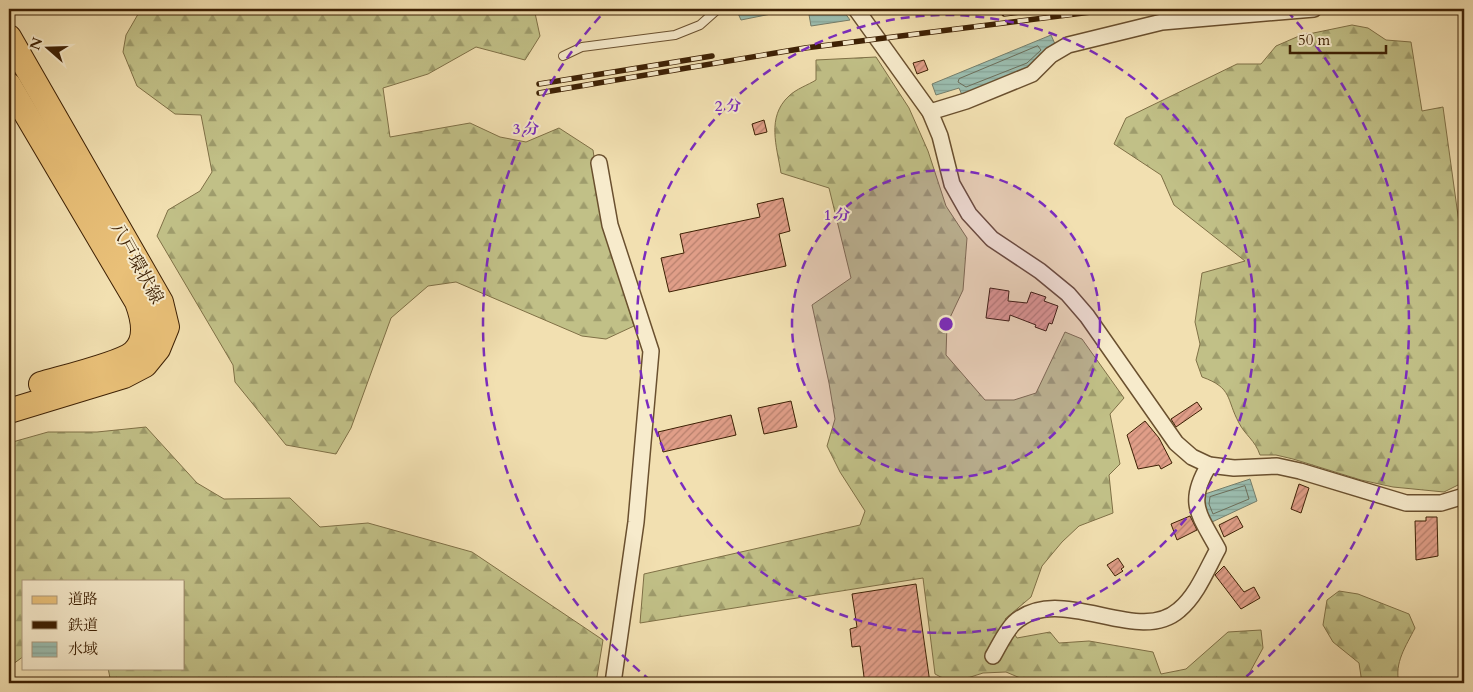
<svg xmlns="http://www.w3.org/2000/svg" width="1473" height="692" font-family="Cardo,'Noto Serif JP',serif">
  <style>
    .forest { fill: url(#forest-firs); stroke: #7f7046 }
    .water { fill: url(#water-rules); stroke: #757e6b }
    .lines { fill: none; stroke-linecap: round; stroke-linejoin: round }
    .shore { stroke: #6c6e5a; stroke-width: 1 }
    .building { fill: url(#building-hatch); stroke: #3d2004 }
    .service-casing { stroke: #6a502f; stroke-width: 10 }
    .minor-casing { stroke: #6a502f; stroke-width: 18 }
    .primary-casing { stroke: #3d2004; stroke-width: 26 }
    .service { stroke: #f7ebcc; stroke-width: 8 }
    .minor { stroke: #f7ebcc; stroke-width: 15 }
    .primary { stroke: #e9c078; stroke-width: 24 }
    .rail-casing { stroke: #3d2004; stroke-width: 5.5 }
    .rail { stroke: #f7ebcc; stroke-width: 4; stroke-dasharray: 11; stroke-linecap: butt }
    .ring { fill: none; stroke: #7b2cbf; stroke-width: 2.5; stroke-dasharray: 9 6 }
    .labels { text-anchor: middle; stroke-width: 4; stroke-linejoin: round; paint-order: stroke }
    .street-label { font-size: 18px; fill: #3d2004; stroke: #f7ebcc }
    .centre { fill: #7b2cbf; stroke: #f7ebcc; stroke-width: 2.5 }
    .ring-label { font-size: 15px; text-anchor: middle; font-weight: bold; fill: #7b2cbf; stroke: #f7ebcc; stroke-width: 4; stroke-linejoin: round; paint-order: stroke }
  </style>
  <defs>
    <pattern id="forest-firs" width="22" height="20" patternUnits="userSpaceOnUse" patternTransform="scale(1.25)"><rect width="22" height="20" fill="#c1c087"/><path d="M5 1l3.5 6h-7zM16 11l3.5 6h-7z" fill="#9e9c6c"/></pattern>
    <pattern id="water-rules" width="6" height="5" patternUnits="userSpaceOnUse" patternTransform="scale(1.25)"><rect width="6" height="5" fill="#9bbdaf"/><path d="M0 2.5h6" fill="none" stroke="#86a295"/></pattern>
    <pattern id="building-hatch" width="6" height="6" patternUnits="userSpaceOnUse" patternTransform="scale(1.25)"><rect width="6" height="6" fill="#e09e88"/><path d="M-1 1l2-2M0 6l6-6M5 7l2-2" fill="none" stroke="#b7806d"/></pattern>
  </defs>
  <rect width="100%" height="100%" fill="#f2e0b1"/>
  <filter id="stains"><feTurbulence type="fractalNoise" baseFrequency=".004" numOctaves="4"/><feColorMatrix values="0 0 0 0 .2 0 0 0 0 .09 0 0 0 0 .02 0 0 0 .5 -.17"/></filter>
  <radialGradient id="worn" r=".72"><stop offset=".6" stop-color="#630" stop-opacity="0"/><stop offset="1" stop-color="#630" stop-opacity=".3"/></radialGradient>
  <g class="forest">
    <path d="M141 9H531L535 13 540 36 525 60 476 47 428 74 383 88 390 137 470 123 500 137 526 142 559 128 593 150 605 231 634 326 606 339 582 336 456 282 428 286 391 318 351 428 336 454 286 445 235 382 233 365 157 236 168 210 200 191 212 172 201 115 175 114 137 86 123 52 126 35Z"/>
    <path d="M1352 25 1368 28 1386 40 1411 42 1422 111 1443 107 1464 259V482L1444 492 1393 487 1361 480 1293 459 1276 455H1260C1255 440 1245 435 1239 423 1226 399 1233 388 1202 377L1196 360 1200 344 1195 322 1202 273 1245 261 1174 205 1161 175 1114 144 1126 118 1237 64H1261L1276 46 1299 36Z"/>
    <path d="M876 57 909 108 928 151 946 206 967 238 963 290 947 324 946 355 985 400H1014L1036 393 1065 332 1082 339 1124 398 1110 414 1120 464 1109 475 1113 513 1079 526 1062 542 1042 566 1031 597 1005 619 1017 638 1050 632 1059 643 1089 641 1153 652 1161 674 1186 669 1228 632 1261 630 1263 648 1244 683H1032L1006 672 983 673 952 683 935 674 923 578 640 623 644 574 860 525 865 511 840 472 827 446 835 419 829 383 812 305 851 278 829 188 781 173C777 147 766 117 789 96 796 89 808 85 816 80V60Z"/>
    <path d="M146 427 197 483 224 499 290 498 320 527 368 523 472 552 603 640 596 683H111L108 668H184V581H24V656L9 667V443L48 432H97Z"/>
    <path d="M1339 591 1358 594 1409 614 1415 628C1406 646 1394 663 1399 683H1362L1359 663 1333 642 1323 625 1327 600Z"/>
  </g>
  <g class="water">
    <path d="M736 9H796L741 20Z"/>
    <path d="M808 9H842L850 20 811 26Z"/>
    <path d="M1051 35 1055 44 1030 67 962 95 959 88 936 95 932 84Z"/>
    <path d="M1250 479 1257 501 1212 522 1205 511V494Z"/>
  </g>
  <g class="lines">
    <g class="shore">
      <path d="M1038 46 1041 50 1027 63 966 87 958 82 959 79Z"/>
      <path d="M1245 486 1249 499 1213 514 1209 504 1210 497Z"/>
    </g>
  </g>
  <g class="building">
    <path d="M924 60 928 70 917 74 913 63Z"/>
    <path d="M764 120 767 132 755 135 752 124Z"/>
    <path d="M783 198 790 231 779 234 786 266 669 292 661 258 684 253 680 234 760 217 757 204Z"/>
    <path d="M990 288 1009 291 1008 301 1027 303 1031 292 1046 297 1044 301 1058 306 1052 324 1049 323 1046 331 1035 327 1036 325 1010 315 1009 321 986 318Z"/>
    <path d="M791 401 797 427 764 434 758 408Z"/>
    <path d="M1197 402 1202 409 1176 427 1171 419Z"/>
    <path d="M731 415 736 435 663 452 658 432Z"/>
    <path d="M1145 421 1159 438 1172 463 1161 469 1159 465 1138 469 1127 435Z"/>
    <path d="M1299 484 1309 488 1301 513 1291 509Z"/>
    <path d="M1190 516 1197 530 1177 540 1171 524Z"/>
    <path d="M1237 516 1243 527 1224 537 1219 525Z"/>
    <path d="M1426 517H1437L1438 556 1416 560 1415 521H1426Z"/>
    <path d="M1118 558 1124 567 1121 569 1123 571 1115 576 1107 565Z"/>
    <path d="M1224 566 1244 592 1254 587 1260 598 1241 609 1215 575Z"/>
    <path d="M916 584 930 683H860L864 677 860 646 852 647 850 629 857 627 852 594Z"/>
  </g>
  <g class="lines">
    <g class="service-casing">
      <path id="service" d="M563 56 582 47 675 35 700 25 718 9"/>
    </g>
    <g class="minor-casing">
      <g id="minor">
        <path d="M856 9 930 112 940 136 952 184 969 214 992 239 1040 271 1068 294 1087 316 1176 443 1192 457 1209 465 1234 468 1277 466 1300 471 1406 503H1441L1464 496"/>
        <path d="M930 112 966 101 1032 74 1051 55 1068 45 1162 22 1314 9"/>
        <path d="M599 163 610 225 651 351 636 522 613 683"/>
        <path d="M993 656C999 646 1005 632 1014 623 1060 581 1137 647 1179 610 1197 595 1207 569 1218 549 1199 514 1186 503 1209 465"/>
      </g>
    </g>
    <g class="primary-casing">
      <g id="primary">
        <path d="M9 37 161 302 167 327 158 349 145 365 124 376 9 411"/>
        <path d="M9 85 137 302C143 318 149 340 133 353 120 364 61 378 41 384"/>
      </g>
    </g>
    <use href="#service" class="service"/>
    <use href="#minor" class="minor"/>
    <use href="#primary" class="primary"/>
    <g class="rail-casing">
      <g id="rail">
        <path d="M1004 14 1043 9"/>
        <path d="M539 84 712 56"/>
        <path d="M539 93 805 48 1115 9"/>
      </g>
    </g>
    <use href="#rail" class="rail"/>
  </g>
  <circle cx="946" cy="324" r="154" fill="#7b2cbf" fill-opacity=".12"/>
  <g class="ring">
    <circle cx="946" cy="324" r="154"/>
    <circle cx="946" cy="324" r="309"/>
    <path d="M651 681A463 463 0 0 1 605 11M1287 11A463 463 0 0 1 1241 681"/>
  </g>
  <g class="labels">
    <g class="street-label">
      <text transform="translate(137 263) rotate(61)" y="6">八戸環状線</text>
    </g>
  </g>
  <circle cx="946" cy="324" r="8" class="centre"/>
  <g class="ring-label">
    <text x="728" y="111">2 分</text>
    <text x="526" y="134">3 分</text>
    <text x="837" y="220">1 分</text>
  </g>
  <rect width="1473" height="692" fill="none" stroke="#f2e0b1" stroke-width="30"/>
  <rect x="10" y="10" width="1453" height="672" fill="none" stroke="#3d2004" stroke-width="2.5"/>
  <rect x="15" y="15" width="1443" height="662" fill="none" stroke="#3d2004"/>
  <rect x="22" y="580" width="162" height="90" fill="#f7ebcc" stroke="#ad9a7c"/>
  <rect x="32" y="596" width="25" height="8" fill="#e9c078" stroke="#ad9a7c"/>
  <text x="68" y="604" font-size="15" fill="#3d2004">道路</text>
  <rect x="32" y="621" width="25" height="8" fill="#3d2004" stroke="#ad9a7c"/>
  <text x="68" y="630" font-size="15" fill="#3d2004">鉄道</text>
  <rect x="32" y="642" width="25" height="15" fill="url(#water-rules)" stroke="#ad9a7c"/>
  <text x="68" y="654" font-size="15" fill="#3d2004">水域</text>
  <g transform="translate(48 48) rotate(290)" stroke="#f7ebcc" stroke-width="4" paint-order="stroke">
  <path d="M0-4L9 19L0 12L-9 19Z" fill="#3d2004"/>
  <text y="-8" font-size="14" font-weight="bold" text-anchor="middle" fill="#3d2004">N</text>
  </g>
  <path d="M1290 45v8h96v-8" fill="none" stroke="#3d2004" stroke-width="2.5"/>
  <text x="1298" y="45" font-size="15" fill="#3d2004" stroke="#f7ebcc" stroke-width="4" paint-order="stroke">50 m</text>
  <rect width="100%" height="100%" filter="url(#stains)"/>
  <rect width="100%" height="100%" fill="url(#worn)"/>
</svg>
